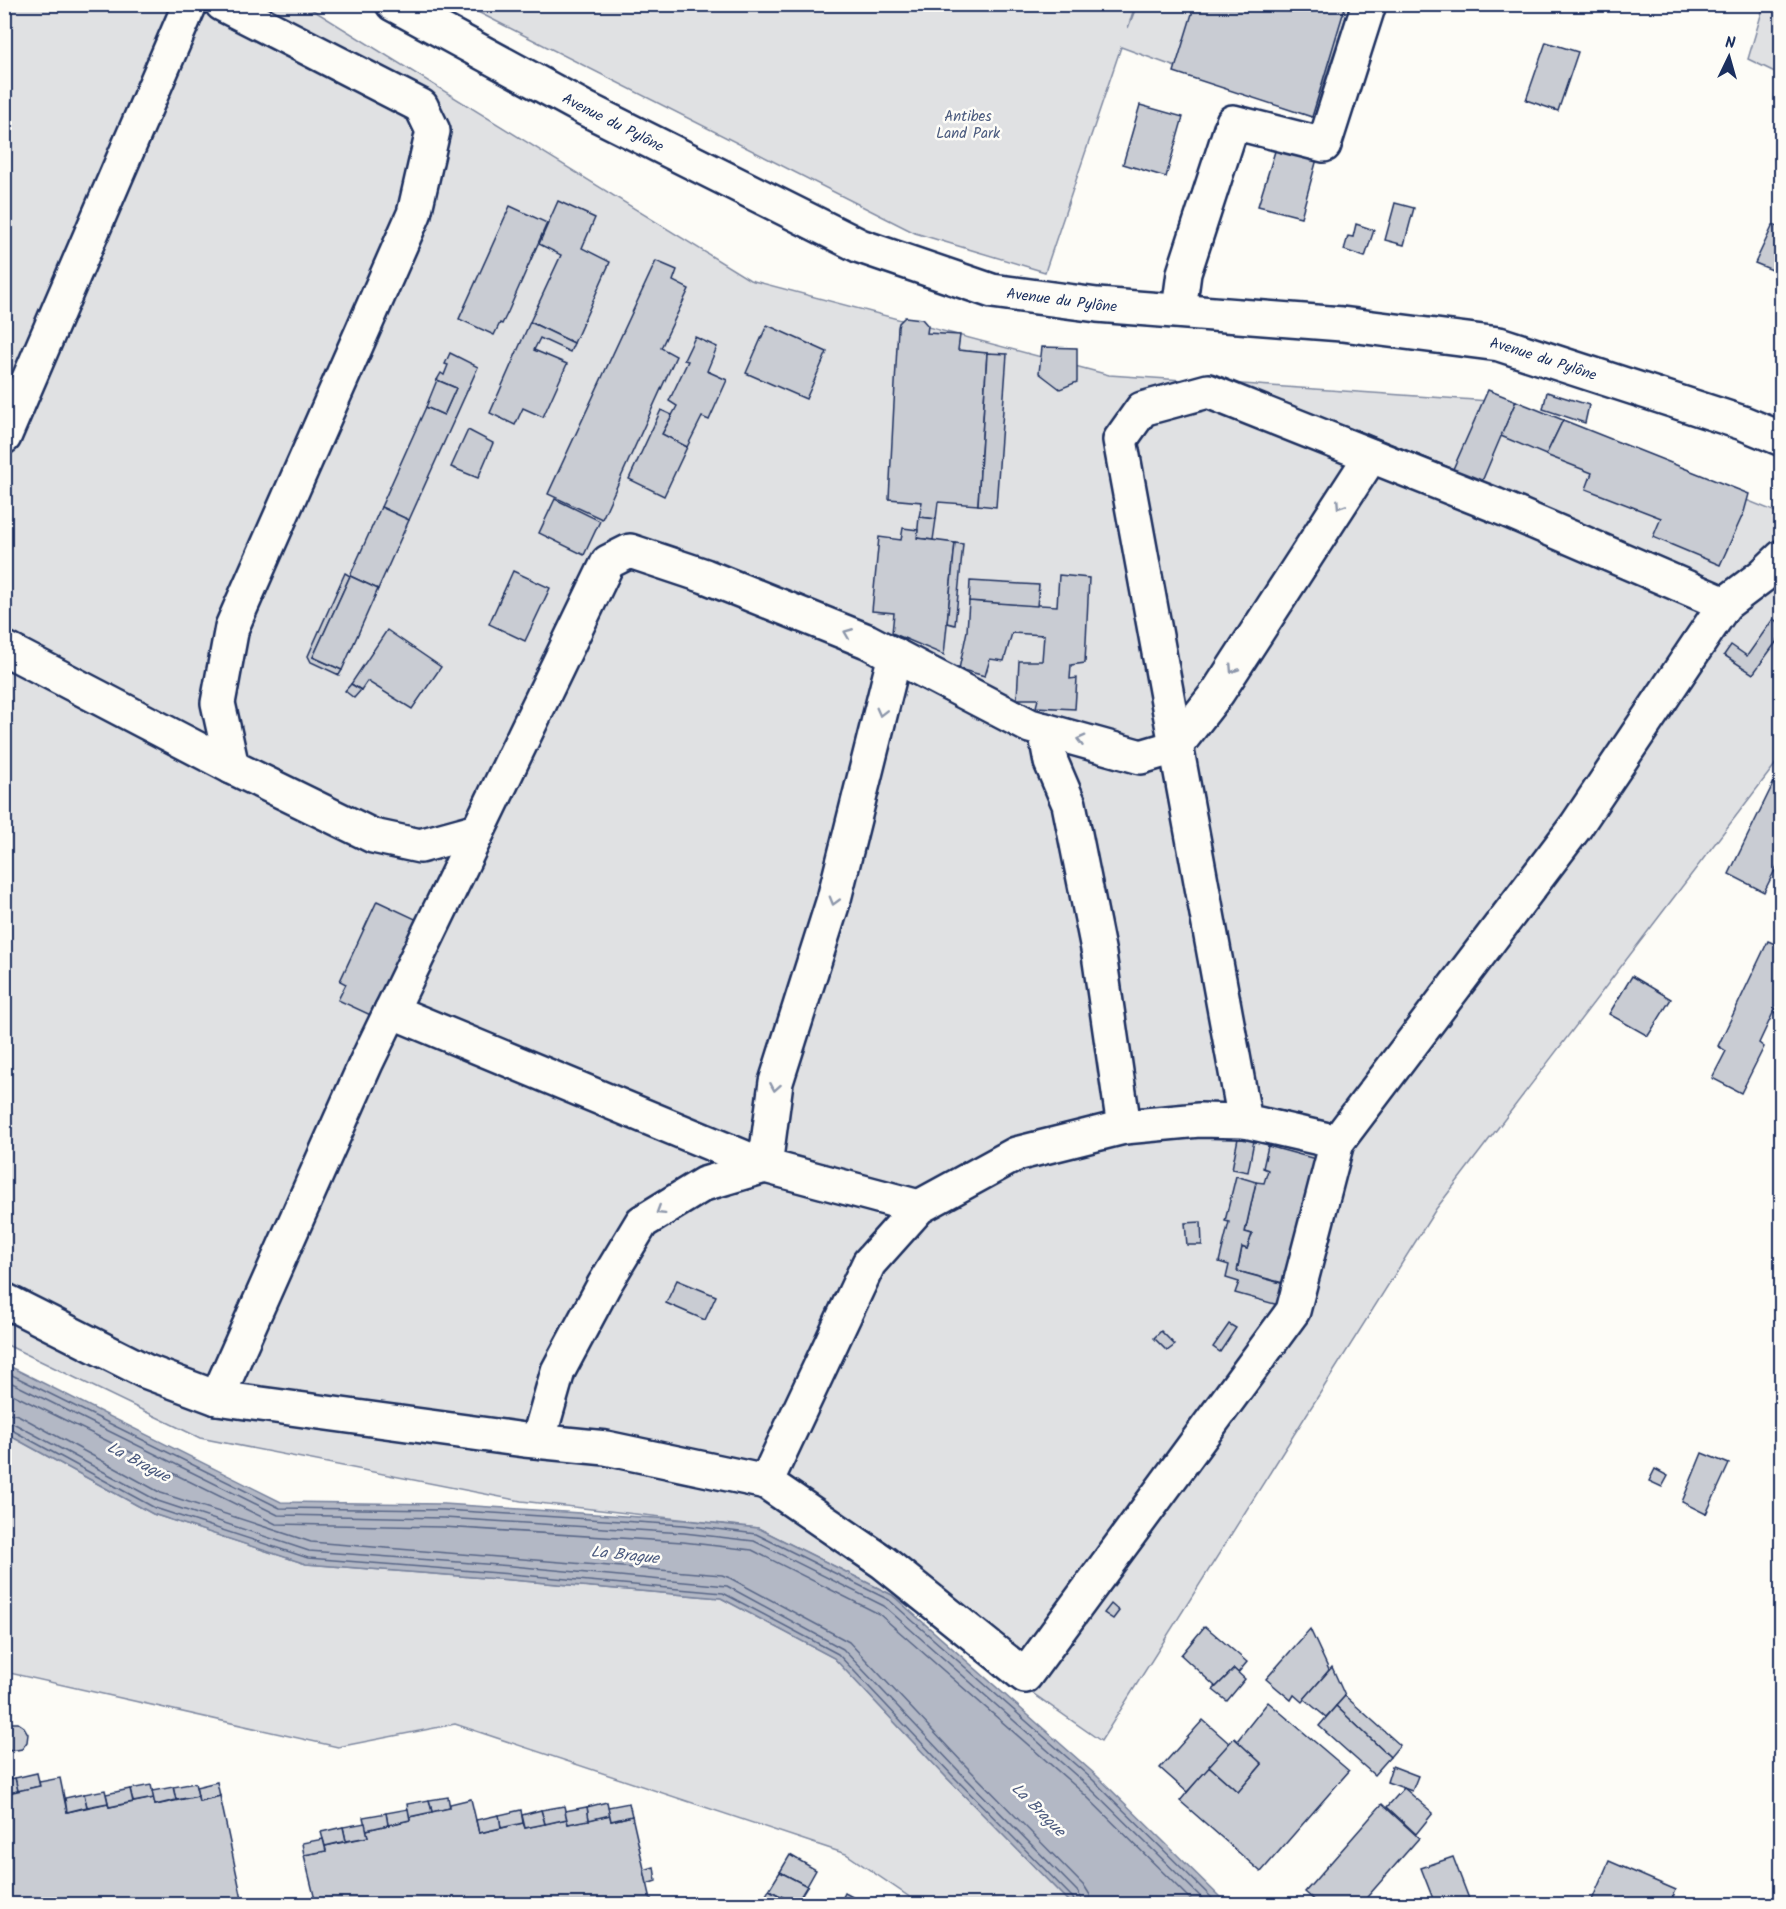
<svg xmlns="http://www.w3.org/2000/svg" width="1786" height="1909" font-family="Kalam,sans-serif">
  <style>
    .green { fill: #e0e1e3; stroke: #7e88a0; stroke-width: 1.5 }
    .water { fill: #b3b8c5; stroke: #76819c; stroke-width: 1.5 }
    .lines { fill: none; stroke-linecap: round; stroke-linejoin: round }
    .shore { stroke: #586687; stroke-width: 1.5 }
    .building { fill: #c9ccd3; stroke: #1b2f5e; stroke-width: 1.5 }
    .minor-casing { stroke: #1b2f5e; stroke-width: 38 }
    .minor { stroke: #fdfcf7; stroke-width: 33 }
    .oneway { stroke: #8c96aa }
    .labels { text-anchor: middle; stroke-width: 5; stroke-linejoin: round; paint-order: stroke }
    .park-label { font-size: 15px; fill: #4c5c7f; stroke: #fdfcf7 }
    .street-label { font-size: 15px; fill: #1b2f5e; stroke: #fdfcf7 }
    .water-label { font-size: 16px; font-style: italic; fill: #49587d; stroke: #fdfcf7 }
  </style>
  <rect width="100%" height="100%" fill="#fdfcf7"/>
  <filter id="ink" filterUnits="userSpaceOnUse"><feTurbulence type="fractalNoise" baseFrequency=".0167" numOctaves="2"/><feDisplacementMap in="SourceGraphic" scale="12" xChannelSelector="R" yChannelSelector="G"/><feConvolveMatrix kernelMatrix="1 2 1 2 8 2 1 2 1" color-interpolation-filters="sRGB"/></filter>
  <g filter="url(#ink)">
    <g class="green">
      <path d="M4 5H305L750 280 1109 375 1504 402 1781 514V757L1436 1209 1101 1741 892 1595 758 1528 521 1501 200 1438 5 1344Z"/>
      <path d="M464 5H1135L1128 28 1137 5H1350L1312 117 1121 47 1045 272 915 233Z"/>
      <path d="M1764 5H1781V75L1748 59Z"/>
      <path d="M5 1433 153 1514 306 1564 511 1580 721 1598 834 1658 947 1778 1071 1904H920L846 1854 455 1724 338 1747 5 1672Z"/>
    </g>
    <path class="water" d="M5 1364 281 1502 444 1504 685 1520 758 1528 892 1595 1097 1776 1227 1904H1071L947 1778 834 1658 721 1598 511 1580 306 1564 153 1514 5 1433Z"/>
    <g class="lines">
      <g class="shore">
        <path d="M4 1371 280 1508 444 1510 684 1525 756 1534 889 1600 1093 1780 1218 1904"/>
        <path d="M4 1379 278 1515 444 1518 684 1533 754 1541 884 1606 1088 1786 1208 1904"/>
        <path d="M4 1390 276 1524 443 1527 683 1542 752 1550 879 1614 1082 1792 1195 1904"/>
        <path d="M4 1412 18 1415 161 1493 311 1542 722 1575 730 1578 849 1642 963 1763 1085 1887 1090 1895 1091 1904"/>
        <path d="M4 1421 13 1423 158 1501 309 1551 512 1566 727 1586 843 1649 957 1769 1078 1892 1081 1898 1082 1904"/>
        <path d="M4 1428 10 1429 155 1508 308 1558 511 1574 723 1593 838 1654 951 1774 1073 1898 1075 1904"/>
      </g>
    </g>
    <g class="building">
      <path d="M1195 4H1346L1312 117 1174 72Z"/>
      <path d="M1546 42 1578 52 1558 111 1526 100Z"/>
      <path d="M1140 105 1183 117 1166 177 1123 164Z"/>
      <path d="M1276 148 1317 159 1301 217 1258 206Z"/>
      <path d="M558 201 595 218 582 248 610 262 574 343 530 322 561 255 539 244Z"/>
      <path d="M1395 203 1414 208 1404 245 1385 240Z"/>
      <path d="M510 206 547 223 508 312 502 324 500 323 494 335 459 319Z"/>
      <path d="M1356 224 1374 230 1365 257 1344 250 1348 236 1353 237Z"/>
      <path d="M1773 225 1782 229V274L1755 263Z"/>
      <path d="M656 261 677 270 673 281 689 289 661 348 676 356 602 519 548 494Z"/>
      <path d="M905 317 922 319 928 326 927 333 960 335 958 350 987 353 978 505 938 502 936 519 919 517 922 502 889 499 898 327 899 323Z"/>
      <path d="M530 322 574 343 570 352 540 338 534 350 567 364 543 417 523 408 515 425 490 413Z"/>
      <path d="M767 325 827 352 806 399 746 373Z"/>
      <path d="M695 337 717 347 707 371 727 380 709 420 702 417 687 447 662 434 677 406 669 401 688 361 684 360Z"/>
      <path d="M1042 347 1077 348V382L1060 389 1039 373Z"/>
      <path d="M450 353 478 367 409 520 381 507 426 407 444 415 456 388 437 380 441 373 444 375 448 365 445 364Z"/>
      <path d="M987 353 1007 354 996 507 978 505Z"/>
      <path d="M437 380 456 388 444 415 426 407Z"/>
      <path d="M1488 390 1516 401 1469 512 1341 461 1355 429 1453 469Z"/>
      <path d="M1547 392 1589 405 1585 423 1543 409Z"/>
      <path d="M1516 401 1563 420 1546 455 1501 436Z"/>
      <path d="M661 410 672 415 662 434 687 447 664 496 629 479Z"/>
      <path d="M1563 420 1749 494 1744 512 1720 565 1653 537 1661 518 1586 489 1592 473 1546 455Z"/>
      <path d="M468 430 493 443 478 478 451 467Z"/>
      <path d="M555 499 600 521 584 555 539 533Z"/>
      <path d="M381 507 409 520 378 589 350 576Z"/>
      <path d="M919 517 936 519 933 540 917 538Z"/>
      <path d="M903 528 918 530 917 538 955 543 944 655 892 633 894 613 872 611 879 537 901 540Z"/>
      <path d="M955 543 963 544 955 625 947 623Z"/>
      <path d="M513 571 550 588 525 641 489 624Z"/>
      <path d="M345 573 350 576 313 657 342 670 339 675 311 662 308 656Z"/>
      <path d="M1059 575 1089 578 1085 663 1071 665 1070 679 1077 678 1075 709 1036 707 1038 699H1017L1019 661H1042L1044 635 1012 633 1004 661 990 659 985 676 959 669 967 631 969 601 1057 606Z"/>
      <path d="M350 576 378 589 342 670 313 657Z"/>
      <path d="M970 581 1039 585 1037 606 969 601Z"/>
      <path d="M1773 619 1782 625V634L1753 674 1724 655 1731 645 1747 656Z"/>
      <path d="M387 630 441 667 412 709 367 681 361 690 351 684Z"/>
      <path d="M351 684 361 690 354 698 345 691Z"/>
      <path d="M1774 782 1782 786V856L1764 892 1729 874Z"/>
      <path d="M377 901 424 923 377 1018 338 1000 346 984 340 981Z"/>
      <path d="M1768 941 1782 947V994L1759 1043 1764 1047 1741 1093 1712 1078 1726 1051 1718 1046Z"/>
      <path d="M1632 976 1671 999 1648 1036 1609 1014Z"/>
      <path d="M1782 994V1015L1773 1012Z"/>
      <path d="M1238 1138 1254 1141 1248 1172 1232 1169Z"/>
      <path d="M1268 1146 1323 1161 1291 1285 1237 1271 1242 1247 1247 1249 1252 1234 1245 1232 1256 1182 1264 1183 1268 1170 1263 1168Z"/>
      <path d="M1236 1176 1256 1182 1245 1232 1252 1234 1247 1249 1242 1247 1237 1271 1288 1285 1282 1306 1235 1293 1239 1282 1226 1278 1229 1265 1219 1262 1229 1222 1225 1221Z"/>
      <path d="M1201 1222 1202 1245H1187L1185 1223Z"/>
      <path d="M677 1280 716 1296 705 1320 666 1303Z"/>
      <path d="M1229 1324 1236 1328 1220 1352 1213 1347Z"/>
      <path d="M1161 1331 1175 1345 1167 1351 1154 1338Z"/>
      <path d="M1702 1453 1729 1464 1706 1514 1682 1502Z"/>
      <path d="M1655 1469 1668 1476 1662 1487 1649 1481Z"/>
      <path d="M1111 1604 1119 1611 1113 1619 1104 1613Z"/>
      <path d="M1205 1626 1247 1662 1238 1673 1234 1669 1216 1687 1181 1655Z"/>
      <path d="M1310 1629 1329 1670 1302 1702 1294 1695 1291 1700 1266 1679Z"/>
      <path d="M1332 1667 1345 1696 1326 1717 1304 1699Z"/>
      <path d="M1234 1669 1245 1679 1227 1701 1213 1690Z"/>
      <path d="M1345 1696 1400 1745 1390 1757 1336 1706Z"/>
      <path d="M1268 1702 1349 1771 1261 1872 1180 1801 1209 1766 1238 1792 1262 1764 1237 1741Z"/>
      <path d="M1336 1706 1390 1757 1374 1775 1319 1726Z"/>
      <path d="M1203 1720 1230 1744 1187 1792 1160 1768Z"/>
      <path d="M10 1723H18L24 1727 28 1734 27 1742 22 1749 11 1751 4 1748V1726Z"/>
      <path d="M1234 1738 1262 1764 1238 1792 1209 1766Z"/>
      <path d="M1392 1766 1418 1776 1412 1791 1387 1782Z"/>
      <path d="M37 1773 40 1786 18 1791 15 1778Z"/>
      <path d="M15 1778 18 1791 4 1794V1780Z"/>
      <path d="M60 1778 67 1812 108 1803 109 1807 154 1798 155 1805 198 1796 199 1801 220 1796 243 1904H4V1794L40 1786 39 1782Z"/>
      <path d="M217 1782 220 1796 199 1801 196 1787Z"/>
      <path d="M195 1783 198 1796 176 1800 173 1787Z"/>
      <path d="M151 1785 154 1798 133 1802 130 1789Z"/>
      <path d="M173 1787 176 1800 155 1805 152 1791Z"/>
      <path d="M1404 1788 1433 1813 1416 1834 1387 1807Z"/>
      <path d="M130 1789 133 1802 109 1807 106 1794Z"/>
      <path d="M105 1790 108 1803 87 1807 84 1794Z"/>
      <path d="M84 1794 87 1807 67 1812 65 1798Z"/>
      <path d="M448 1797 450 1808 432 1812 429 1800Z"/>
      <path d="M471 1799 479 1833 523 1823 525 1828 567 1819 568 1824 610 1815 611 1821 632 1816 652 1904H316L304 1855 326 1851 325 1846 368 1837 366 1830 410 1820 409 1817 450 1808V1804Z"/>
      <path d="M429 1800 432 1812 409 1817 407 1804Z"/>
      <path d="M607 1802 610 1815 589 1820 587 1807Z"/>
      <path d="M629 1803 632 1816 611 1821 608 1807Z"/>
      <path d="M1382 1804 1419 1838 1361 1904H1319L1305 1892Z"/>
      <path d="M564 1806 567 1819 545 1824 541 1810Z"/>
      <path d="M587 1807 589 1820 568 1824 565 1811Z"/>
      <path d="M408 1809 410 1820 388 1825 386 1813Z"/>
      <path d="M521 1810 523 1823 501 1828 499 1815Z"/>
      <path d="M541 1810 545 1824 525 1828 522 1815Z"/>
      <path d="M386 1813 388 1825 366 1830 363 1817Z"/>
      <path d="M499 1815 501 1828 479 1833 476 1820Z"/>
      <path d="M365 1823 368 1837 346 1841 343 1827Z"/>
      <path d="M343 1827 346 1841 325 1846 321 1832Z"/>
      <path d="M323 1839 326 1851 304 1855 302 1843Z"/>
      <path d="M790 1855 816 1870 807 1886 780 1872Z"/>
      <path d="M1453 1857 1471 1904H1435L1421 1868Z"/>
      <path d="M1609 1861 1676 1890 1670 1904H1603L1592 1900Z"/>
      <path d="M654 1867 656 1881 647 1884 644 1870Z"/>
      <path d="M780 1872 807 1886 796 1904 769 1890Z"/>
      <path d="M769 1890 795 1904H761Z"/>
      <path d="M845 1893 860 1901 858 1904H843L840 1903Z"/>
    </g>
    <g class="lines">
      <g class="minor-casing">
        <g id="minor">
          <path d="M222 4 421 106 433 131 414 214 232 627 218 703 232 767"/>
          <path id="s1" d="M393 4 586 109 860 246 992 291 1097 305 1342 324 1499 344 1743 423 1782 439"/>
          <path d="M1179 310 1184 273 1233 122 1324 145 1369 4"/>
          <path d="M1208 391 1495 505 1725 604 1576 826 1337 1142 1245 1121 1120 440 1142 409Z"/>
          <path d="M4 437 190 4"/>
          <path d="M1725 604 1762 576 1782 557"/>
          <path d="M4 648 232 767 373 836 420 846 478 830"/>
          <path d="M1045 730 1051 762 1069 804 1099 954 1124 1127"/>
          <path d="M391 1011 765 1166 919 1207"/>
          <path d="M4 1300 145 1371 217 1398 525 1440 606 1448 766 1482 883 1562 1025 1676 1293 1311 1337 1142"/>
          <path d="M217 1398 366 1063 608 562 630 551 705 576 867 641 1030 726 1141 757 1175 747 1218 692 1371 456"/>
          <path d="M538 1441 558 1371 604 1285 642 1222 704 1184 765 1166 776 1082 834 899 895 655"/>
          <path d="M766 1482 869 1263 919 1207 1016 1154 1124 1127 1199 1120 1245 1121"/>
        </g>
      </g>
      <use href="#minor" class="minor"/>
    </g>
    <defs><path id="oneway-chevron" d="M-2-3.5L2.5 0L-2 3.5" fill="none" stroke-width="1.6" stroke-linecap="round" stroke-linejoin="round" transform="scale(1.5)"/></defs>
    <g class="oneway">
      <use href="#oneway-chevron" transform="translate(1340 505) rotate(123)"/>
      <use href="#oneway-chevron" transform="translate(848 633) rotate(-158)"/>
      <use href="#oneway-chevron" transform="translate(1233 669) rotate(123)"/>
      <use href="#oneway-chevron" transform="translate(881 712) rotate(104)"/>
      <use href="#oneway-chevron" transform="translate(1081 740) rotate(-165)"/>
      <use href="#oneway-chevron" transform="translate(834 901) rotate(106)"/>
      <use href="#oneway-chevron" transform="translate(775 1087) rotate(100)"/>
      <use href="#oneway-chevron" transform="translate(660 1211) rotate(148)"/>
    </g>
  </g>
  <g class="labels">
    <g class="park-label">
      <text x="968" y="121">Antibes<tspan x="968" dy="17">Land Park</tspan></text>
    </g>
    <g class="street-label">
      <text dy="5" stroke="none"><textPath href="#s1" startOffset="250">Avenue du Pylône</textPath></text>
      <text dy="5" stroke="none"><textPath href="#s1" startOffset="736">Avenue du Pylône</textPath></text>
      <text dy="5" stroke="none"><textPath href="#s1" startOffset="1222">Avenue du Pylône</textPath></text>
    </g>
    <g class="water-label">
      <text transform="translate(139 1461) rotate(28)" y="6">La Brague</text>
      <text transform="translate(625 1554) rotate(6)" y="6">La Brague</text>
      <text transform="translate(1039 1809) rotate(45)" y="6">La Brague</text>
    </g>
  </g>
  <rect width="1786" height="1909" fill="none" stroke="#fdfcf7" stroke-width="24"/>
  <rect x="12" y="12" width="1762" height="1885" fill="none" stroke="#1b2f5e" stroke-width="2" filter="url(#ink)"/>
  <g transform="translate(1729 57) rotate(5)" stroke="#fdfcf7" stroke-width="4.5" paint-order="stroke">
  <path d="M0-4.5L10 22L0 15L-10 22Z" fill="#1b2f5e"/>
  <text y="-9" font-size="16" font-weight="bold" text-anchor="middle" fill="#1b2f5e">N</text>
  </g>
</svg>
